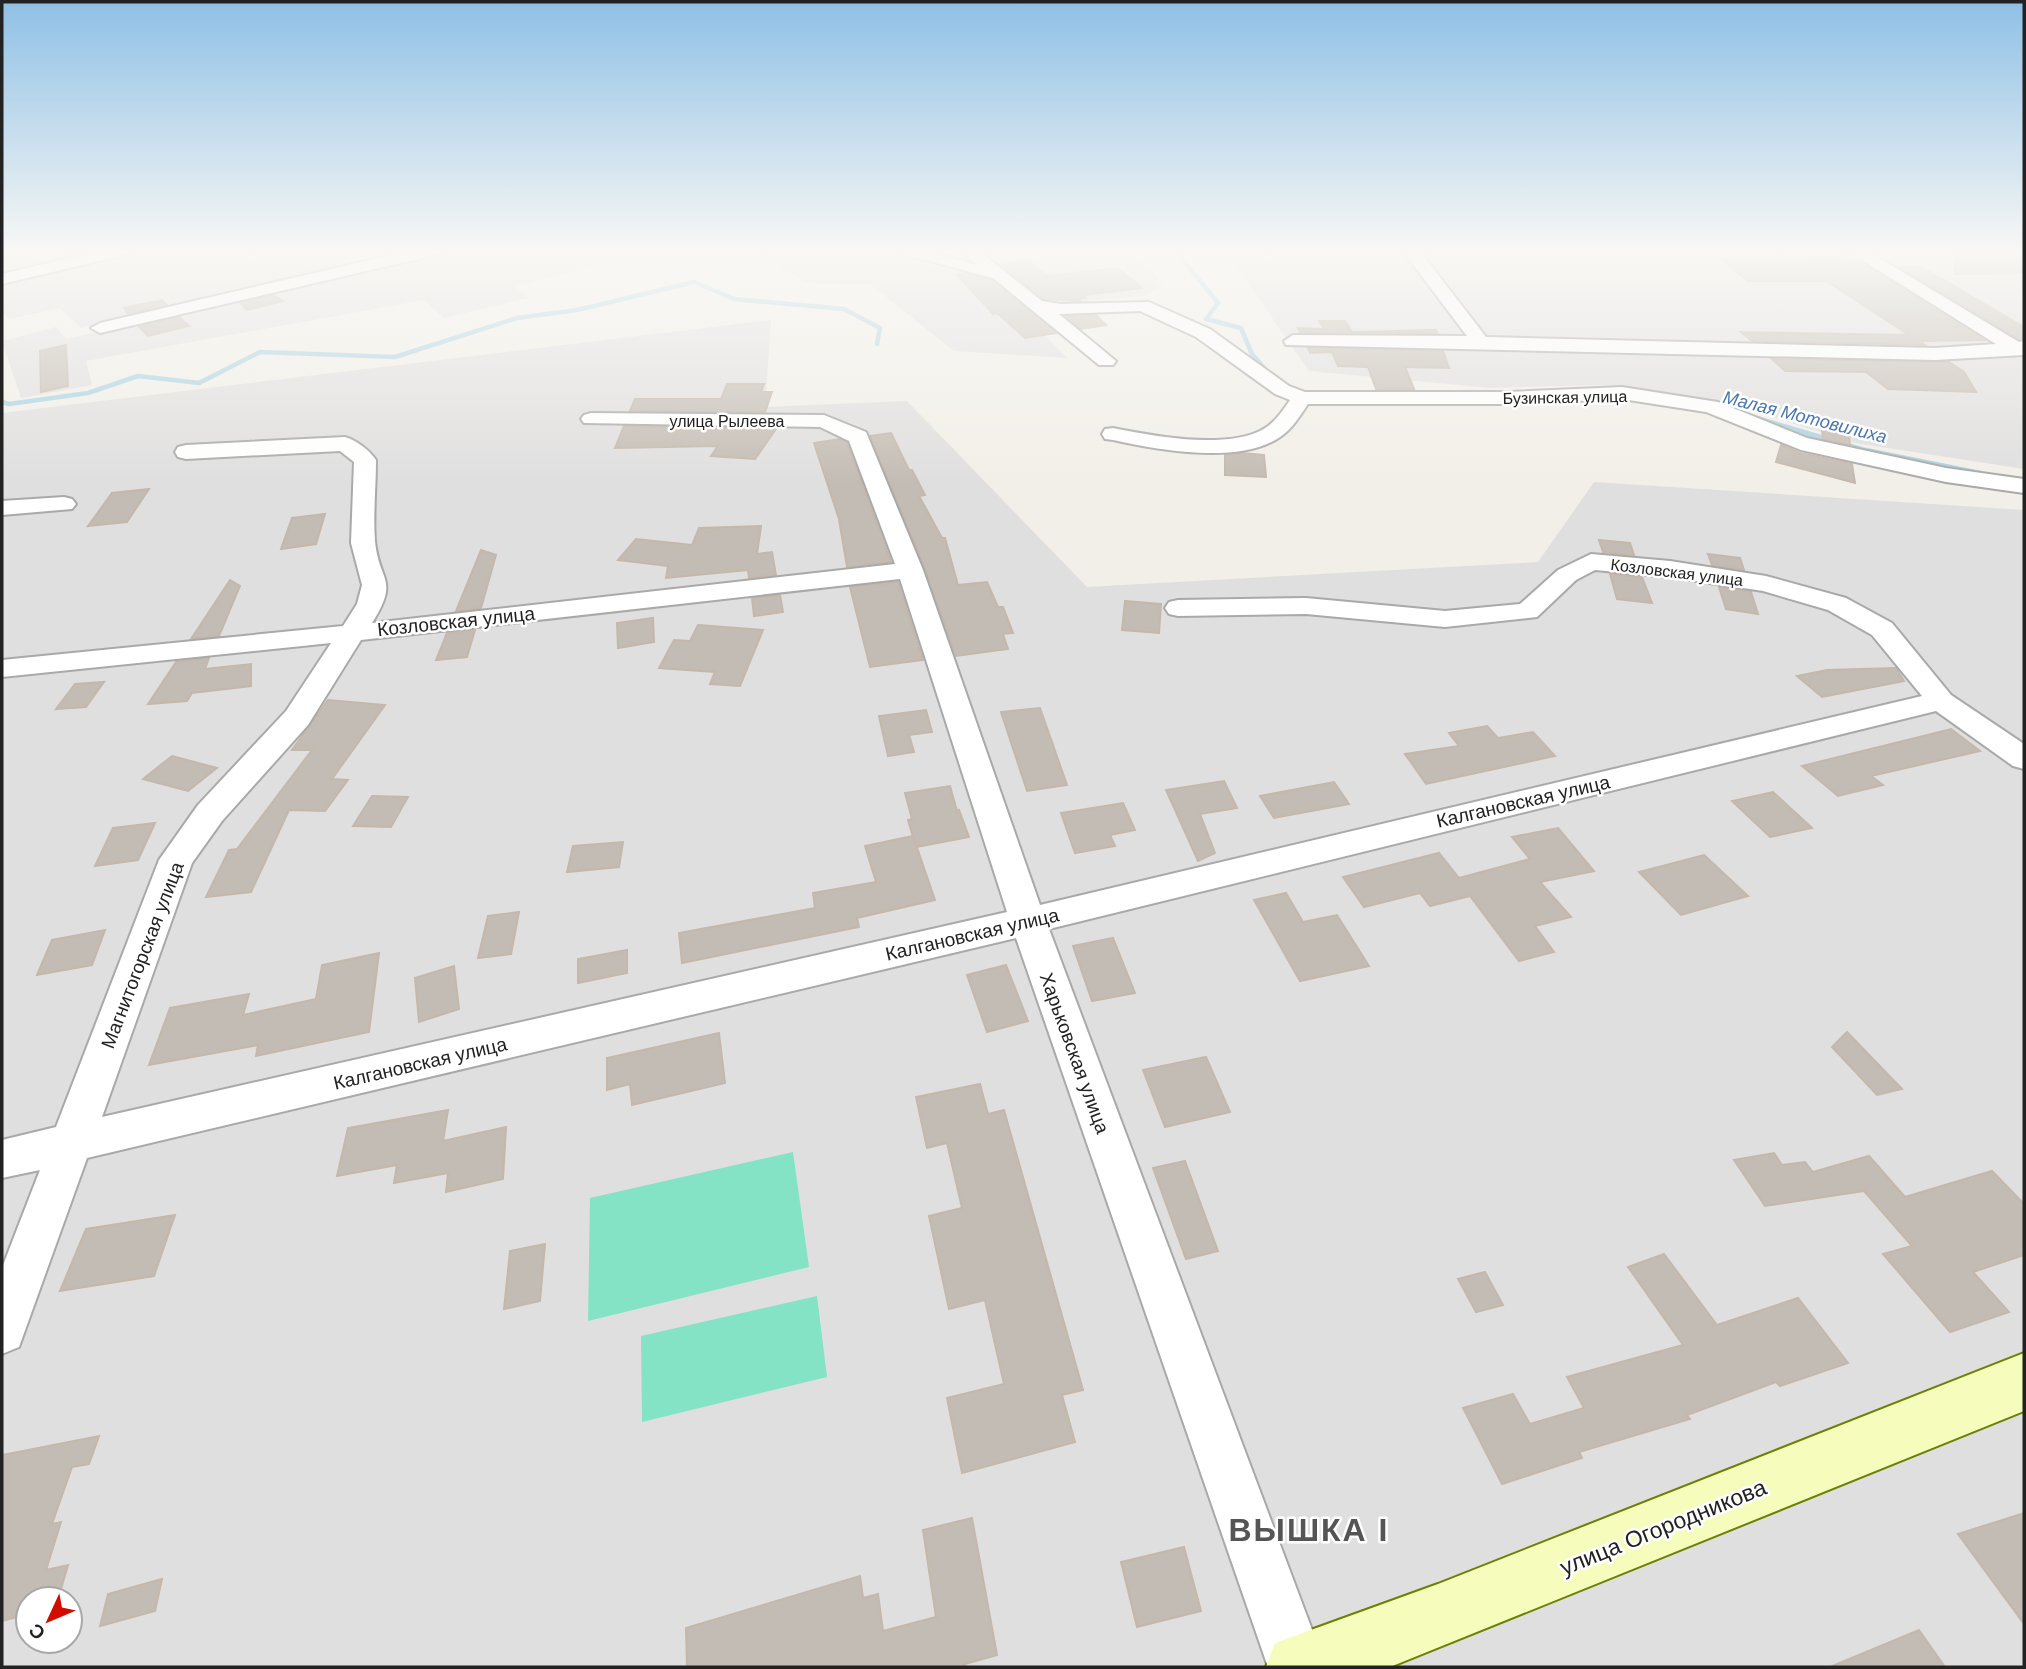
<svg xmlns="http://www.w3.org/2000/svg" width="2026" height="1669" font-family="Helvetica,sans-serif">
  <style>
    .residential { fill: #e0dfdf; fill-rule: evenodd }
    .pitch { fill: #84e3c4 }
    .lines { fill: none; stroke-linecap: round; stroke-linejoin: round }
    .stream-far1 { stroke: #a8d1e1; stroke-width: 4.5 }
    .stream { stroke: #a8d1e1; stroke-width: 6 }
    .building { fill: #c3bcb4; stroke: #c5b7aa; stroke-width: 2 }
    .minor-casing { stroke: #a9a9a9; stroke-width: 4 }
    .secondary-casing { stroke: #6c8101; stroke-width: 4 }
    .minor { fill: #fff; fill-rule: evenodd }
    .secondary { fill: #f5fcbc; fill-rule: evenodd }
    .labels { text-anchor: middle; stroke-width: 5; stroke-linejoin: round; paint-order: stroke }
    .far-street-label { font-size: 16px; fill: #222; stroke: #fff }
    .far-water-label { font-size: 18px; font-style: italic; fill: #4675af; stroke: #fff }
    .street-label { font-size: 19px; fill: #222; stroke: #fff }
    .near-street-label { font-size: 23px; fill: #222; stroke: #fff }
    .near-district-label { font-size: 32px; font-weight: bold; letter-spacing: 2px; fill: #555; stroke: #fff }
  </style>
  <rect width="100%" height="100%" fill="#f2efe8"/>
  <g class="residential">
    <path d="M2 250H113L2 277Z"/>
    <path d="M147 250H359L375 257 81 328 60 308 9 319 2 312V285Z"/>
    <path d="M454 250H663L514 286 528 298 444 318 424 300 86 361 92 385 21 398 2 341 56 327 66 339Z"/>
    <path d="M730 250H882L994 283 1067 358 954 351 870 284 806 283 769 260Z"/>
    <path d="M982 250H1138L1162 286 1144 296 1050 304Z"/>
    <path d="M1225 250H2024V469L1855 443 1721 401 1602 385 1491 388 1309 371Z"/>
    <path d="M771 320 765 407 907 401 1087 587 1538 562 1594 482 2024 510V1667H2V413ZM28 1599H70V1641H28Z"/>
  </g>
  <g class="pitch">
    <path d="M793 1152 809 1267 588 1321 590 1198Z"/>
    <path d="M817 1296 827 1377 642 1422 641 1336Z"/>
  </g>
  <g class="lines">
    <g class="stream-far1">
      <path d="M1175 250 1218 303 1206 319 1241 328 1252 354 1272 377"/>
      <path d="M2 402 9 404 88 393 138 376 199 383 260 352 395 357 517 318 577 310 694 282 734 299 844 309 880 328 877 344"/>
      <path d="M1469 403H1500"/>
    </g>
    <path class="stream" d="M1751 417 1862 450 1981 474"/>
  </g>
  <g class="building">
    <path d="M2024 251V273L1955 274 1954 254Z"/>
    <path d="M1845 257 1868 267 1984 340 1919 341 1925 345 1752 341 1741 332 1909 335 1826 281H1748L1720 258Z"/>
    <path d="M1026 260 1047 276 1118 268 1142 288 1084 295 1086 298 1078 299 1080 301 1043 299 1002 265Z"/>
    <path d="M1920 266 2024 327V339H2019L1899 267Z"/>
    <path d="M965 273 992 280 1056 333 1025 338 997 313 993 314 957 275Z"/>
    <path d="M274 295 283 301 247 310 240 303Z"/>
    <path d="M162 300 167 305 128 314 124 308Z"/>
    <path d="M1096 315 1106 325 1081 329 1066 316Z"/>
    <path d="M179 317 189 326 148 336 139 327Z"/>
    <path d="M1319 321H1345L1352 332 1436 330 1437 333 1300 332 1298 328 1324 329Z"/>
    <path d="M66 345 68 386 41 392 40 351Z"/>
    <path d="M1308 348 1443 351 1449 368 1405 367 1414 389H1376L1368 367 1338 366 1332 352 1310 353Z"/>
    <path d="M1772 359 1949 362 1964 372 1976 392 1888 389 1866 372 1785 371Z"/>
    <path d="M727 384H764L761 392H772L765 412 630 411 635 399H721Z"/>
    <path d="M1821 421 1848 425 1850 445 1823 439Z"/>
    <path d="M624 426 776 429 755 459 711 456 718 446 615 448Z"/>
    <path d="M891 433 909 470H912L925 495 919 496 942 538H945L958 585 987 582 998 607H1003L1013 633 1003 634 1008 649 956 656 925 569 870 436Z"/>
    <path d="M840 439 847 443 891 562 847 567 839 519 814 443Z"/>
    <path d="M1781 445 1800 453 1852 464 1855 483 1776 462Z"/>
    <path d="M1242 453 1264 455 1266 477 1225 475V455Z"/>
    <path d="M149 489 127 522 88 526 112 493Z"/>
    <path d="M325 514 316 544 281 549 292 518Z"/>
    <path d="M761 526 757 554 772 552 776 575 749 578 748 570 666 578 668 566 618 560 636 539 692 545 699 528Z"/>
    <path d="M1599 540 1630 543 1634 555 1603 552Z"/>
    <path d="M481 550 496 555 481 608 456 611Z"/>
    <path d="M1708 554 1740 558 1744 570 1712 565Z"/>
    <path d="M1610 574 1642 577 1652 603 1617 599Z"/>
    <path d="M230 580 240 586 219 636 191 639Z"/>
    <path d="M898 582 923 660 870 667 850 587Z"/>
    <path d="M1719 587 1751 592 1758 614 1726 609Z"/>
    <path d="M780 595 783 612 754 616 752 598Z"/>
    <path d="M1125 601 1161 604 1159 633 1122 630Z"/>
    <path d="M653 618 654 642 618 648 617 623Z"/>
    <path d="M698 625 763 630 740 686 710 684 715 672 659 668 674 640 690 641Z"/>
    <path d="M475 630 467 657 436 660 447 633Z"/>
    <path d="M209 658 205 669 251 664V686L192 693 187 701 148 704 176 662Z"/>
    <path d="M1896 668 1904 681 1822 697 1797 676 1827 670Z"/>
    <path d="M104 682 86 707 56 709 75 684Z"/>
    <path d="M328 700 385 705 332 779 348 780 325 811 289 810 251 892 206 897 229 850 237 849 312 750H292Z"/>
    <path d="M1040 708 1067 785 1027 791 1001 712Z"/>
    <path d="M926 710 932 732 909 735 914 752 888 756 879 716Z"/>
    <path d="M1487 726 1498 738 1533 732 1555 756 1426 784 1405 754 1459 746 1449 733Z"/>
    <path d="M1951 729 1980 751 1871 776 1883 785 1838 796 1802 766Z"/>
    <path d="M172 756 217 768 188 791 143 779Z"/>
    <path d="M1224 781 1237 808 1200 814 1215 853 1198 861 1166 790Z"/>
    <path d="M1334 782 1349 804 1274 818 1260 796Z"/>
    <path d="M950 786 957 811 959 810 969 837 916 847 908 820 912 819 905 793Z"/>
    <path d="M1773 792 1812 828 1770 837 1732 801Z"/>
    <path d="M372 796 408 797 391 827 353 826Z"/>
    <path d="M1123 803 1135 830 1110 835 1115 846 1075 853 1061 813Z"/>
    <path d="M155 823 138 860 95 866 113 828Z"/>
    <path d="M1558 828 1594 871 1540 882 1571 917 1535 926 1554 952 1519 961 1470 896 1430 906 1420 893 1364 907 1343 877 1439 853 1459 878 1530 859 1512 837Z"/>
    <path d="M913 836 935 900 857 918 859 927 682 963 679 933 815 908 813 893 876 882 865 846Z"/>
    <path d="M623 842 619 867 567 872 573 846Z"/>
    <path d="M1704 855 1748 896 1681 915 1639 872Z"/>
    <path d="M1286 893 1303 922 1337 915 1369 966 1300 981 1254 900Z"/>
    <path d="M519 912 511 954 478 958 488 916Z"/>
    <path d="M105 930 92 965 37 975 52 940Z"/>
    <path d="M1113 938 1135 993 1092 1001 1073 946Z"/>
    <path d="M627 950V973L578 983V959Z"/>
    <path d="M379 953 369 1032 256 1056 258 1045 149 1065 170 1008 249 994 243 1015 316 999 322 965Z"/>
    <path d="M1006 965 1028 1021 987 1032 967 975Z"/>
    <path d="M454 966 459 1009 419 1022 415 978Z"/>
    <path d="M1847 1032 1902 1089 1877 1095 1832 1047Z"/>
    <path d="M719 1033 725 1083 632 1105 630 1084 607 1090V1058Z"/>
    <path d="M1206 1057 1230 1112 1165 1127 1143 1070Z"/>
    <path d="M980 1084 988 1114 1004 1110 1083 1390 1062 1395 1075 1442 962 1473 947 1398 1004 1384 985 1300 949 1309 929 1216 962 1208 947 1143 927 1148 916 1097Z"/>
    <path d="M448 1110 443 1141 506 1127 503 1179 446 1192 448 1173 394 1183 397 1165 337 1176 348 1128Z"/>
    <path d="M1774 1153 1782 1165 1805 1162 1813 1172 1869 1156 1905 1197 1992 1171 2024 1204V1255L1973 1272 2009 1312 1950 1332 1883 1254 1912 1246 1864 1191 1765 1206 1734 1160Z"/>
    <path d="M1185 1161 1218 1251 1186 1259 1153 1168Z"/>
    <path d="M175 1215 154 1276 60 1291 86 1229Z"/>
    <path d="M545 1244 540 1301 504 1309 510 1251Z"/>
    <path d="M1664 1254 1717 1325 1798 1298 1848 1363 1780 1386 1776 1382 1687 1415 1690 1419 1579 1452 1582 1458 1502 1484 1463 1408 1513 1394 1530 1424 1584 1408 1567 1377 1683 1345 1628 1267Z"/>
    <path d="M1485 1272 1503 1305 1476 1312 1458 1279Z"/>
    <path d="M99 1436 89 1464 72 1467 52 1524 61 1522 46 1570 68 1565 58 1599H28V1614L2 1621V1455Z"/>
    <path d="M2024 1513V1624L1958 1534Z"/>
    <path d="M972 1518 997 1655 965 1664 966 1667H687L686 1628 860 1576 863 1598 878 1594 883 1631 936 1617 923 1530Z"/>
    <path d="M1184 1547 1201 1611 1137 1627 1121 1562Z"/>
    <path d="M162 1579 155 1611 100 1626 108 1594Z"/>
    <path d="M1919 1630 1945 1667H1830Z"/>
  </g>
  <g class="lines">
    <g class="minor-casing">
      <g id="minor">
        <path d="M104 250H134L132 253 2 284V274Z"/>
        <path d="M413 250H443L435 255 100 333 91 328 100 323Z"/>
        <path d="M897 250H924L977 265 960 250H978L1042 301 1061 304 1149 302 1210 329 1289 386 1305 392H1508L1622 387 1718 402 1807 438 1946 468 2024 479V493L1946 482 1801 450 1706 412 1622 399 1508 404H1308C1300 416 1292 429 1280 437 1240 465 1158 450 1113 440L1105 439 1102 434 1105 429 1113 428C1153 436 1222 449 1260 431 1273 425 1282 412 1290 400L1275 394 1196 337 1140 311 1059 314 1116 361 1113 365H1099L993 278 899 253Z"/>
        <path d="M1402 250H1419L1486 337 1935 348 1996 344 1846 250H1866L2019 342 2024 341V355L1935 360 1286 345 1284 341 1293 335 1467 336Z"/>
        <path d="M591 413 824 415 866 432 923 570 1040 905 1922 696 1872 635 1828 610 1763 591 1670 577 1595 570 1576 580 1537 617 1445 627 1306 614 1178 616 1169 614 1165 608 1169 602 1178 600 1306 598 1445 611 1520 604 1558 570 1591 554 1670 561 1766 576 1846 598 1892 623 1951 695 2024 744V769L2013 766 1936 711 1049 929 1326 1667H1268L1016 938 87 1158 19 1347 2 1354V1268L40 1170 2 1178V1140L56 1127 159 860 198 805 286 711 331 643 2 677V660L343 626 357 604 362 585 351 543 354 462 340 451 186 459 178 457 175 452 178 447 186 445 345 437C356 440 369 450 376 460 376 487 373 515 375 541 379 583 400 578 372 623L895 564 849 441 820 427 584 423 581 419 584 415ZM900 579 1007 912 102 1117 192 863 222 821 308 725 361 640Z"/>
        <path d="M64 497 72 499 76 504 72 509 2 515V501Z"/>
      </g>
    </g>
    <g class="secondary-casing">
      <path id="secondary" d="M2024 1353V1411L1390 1667H1266L1275 1643 1438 1584Z"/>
    </g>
    <use href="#minor" class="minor"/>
    <use href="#secondary" class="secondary"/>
  </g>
  <linearGradient id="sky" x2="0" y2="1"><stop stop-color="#8ec0e5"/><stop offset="0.52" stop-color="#f9f8f5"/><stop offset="1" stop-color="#f9f8f5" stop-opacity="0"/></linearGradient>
  <rect width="2026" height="484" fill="url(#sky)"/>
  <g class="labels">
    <g class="far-street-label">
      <text transform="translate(1565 397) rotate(-1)" y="6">Бузинская улица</text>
      <text x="727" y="427">улица Рылеева</text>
      <text transform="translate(1677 572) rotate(7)" y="6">Козловская улица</text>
    </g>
    <g class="far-water-label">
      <text transform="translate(1805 417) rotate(14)" y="6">Малая Мотовилиха</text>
    </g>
    <g class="street-label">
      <text transform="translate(456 621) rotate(-6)" y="7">Козловская улица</text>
      <text transform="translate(1523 801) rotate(-13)" y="7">Калгановская улица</text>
      <text transform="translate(972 934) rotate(-13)" y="7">Калгановская улица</text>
      <text transform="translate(142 955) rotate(-69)" y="7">Магнитогорская улица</text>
      <text transform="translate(1075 1053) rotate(70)" y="7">Харьковская улица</text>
      <text transform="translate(420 1063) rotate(-13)" y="7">Калгановская улица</text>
    </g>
    <g class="near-street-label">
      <text transform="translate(1663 1527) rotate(-22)" y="8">улица Огородникова</text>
    </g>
    <g class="near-district-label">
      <text x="1309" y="1541">ВЫШКА I</text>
    </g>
  </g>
  <rect width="2026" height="1669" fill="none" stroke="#222222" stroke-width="7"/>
  <g transform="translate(49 1620) rotate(226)"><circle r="33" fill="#ffffff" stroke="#a7a7a7" stroke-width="2"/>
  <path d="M0-5L12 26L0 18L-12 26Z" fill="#d30c00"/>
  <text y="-10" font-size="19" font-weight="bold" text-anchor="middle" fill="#222222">С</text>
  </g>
</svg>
